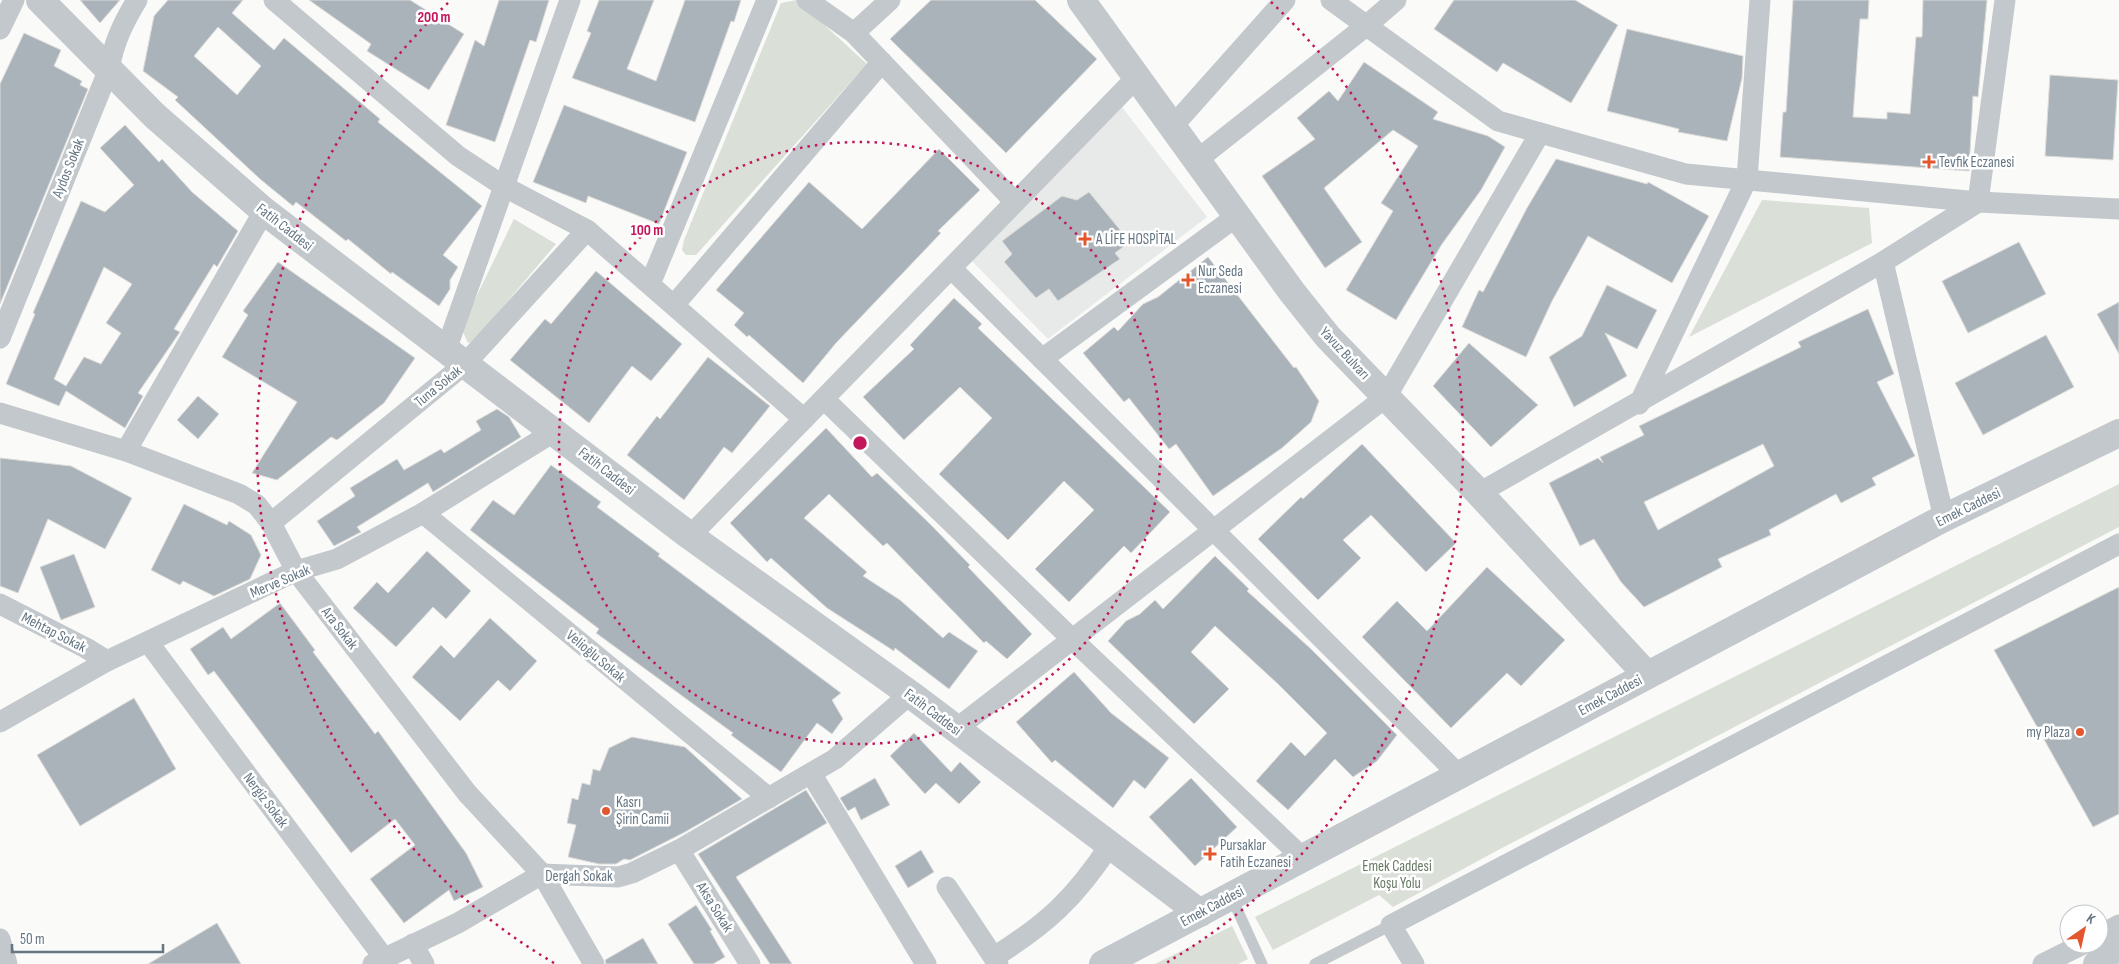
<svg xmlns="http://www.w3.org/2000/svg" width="2119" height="964" font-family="'Sofia Sans Condensed',sans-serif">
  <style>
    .built { fill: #e8e9e9 }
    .green { fill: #dadfd7 }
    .building { fill: #aab3b9; stroke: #dcdcda; fill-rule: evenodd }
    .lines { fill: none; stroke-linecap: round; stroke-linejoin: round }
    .service { stroke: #c3c8cc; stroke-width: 11 }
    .minor { stroke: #c3c8cc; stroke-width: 21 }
    .tertiary { stroke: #c3c8cc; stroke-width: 28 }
    .ring { fill: none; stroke: #c2185b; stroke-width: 2.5; stroke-dasharray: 2.5 5 }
    .poi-dot { fill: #e4572e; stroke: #fff; stroke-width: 2 }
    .labels { text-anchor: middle; stroke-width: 5; stroke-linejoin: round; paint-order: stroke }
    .poi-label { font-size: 15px; fill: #657683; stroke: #fff; text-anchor: start }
    .street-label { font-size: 15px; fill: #657683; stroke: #fff }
    .park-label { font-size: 15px; fill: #687a64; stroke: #fff }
    .centre { fill: #c2185b; stroke: #fff; stroke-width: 2.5 }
    .ring-label { font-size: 15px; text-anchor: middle; font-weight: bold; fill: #c2185b; stroke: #fff; stroke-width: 5; stroke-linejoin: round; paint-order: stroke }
  </style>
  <rect width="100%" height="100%" fill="#fafaf8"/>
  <path class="built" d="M1122 107 1207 217 1048 339 971 260Z"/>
  <g class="green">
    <path d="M797 0 867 64 696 255H686L682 250 684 240 781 3Z"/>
    <path d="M1762 200 1869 208 1872 243 1689 337Z"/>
    <path d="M514 219 556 244 474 341 468 343 463 332V324Z"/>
    <path d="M2119 484V527L1500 849 1393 907 1379 895 1273 950 1255 917Z"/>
    <path d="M1232 926 1248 959 1238 964H1155Z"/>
  </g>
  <g class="building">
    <path d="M80 0H120L100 23Z"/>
    <path d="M168 0H243L232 13 274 50 284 38 380 119 378 122 482 206 443 255 458 267 450 280V289L439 306 392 272 391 274 348 239 346 241 296 202 293 206 260 179 175 100 178 97 143 71 154 16ZM218 27 261 66 237 95 194 56Z"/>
    <path d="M309 0H410L464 34 429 90 367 51 371 44Z"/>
    <path d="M499 0H549L536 42 530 40 495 142 446 125 475 40 484 46Z"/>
    <path d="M599 0H654L627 69 656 81 685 0H741L734 22 731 21 695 122 572 78 591 33 587 31Z"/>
    <path d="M931 0H1035L1097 59 1006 153 890 39Z"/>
    <path d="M1454 0H1575L1618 25 1571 103 1503 63 1497 72 1434 29Z"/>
    <path d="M1793 0H1869L1868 19H1860L1853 117 1887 119V112L1910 114 1916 37H1922L1923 0H1987L1978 97 1973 96 1969 171 1780 157 1783 112H1786Z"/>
    <path d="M1627 29 1743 56 1742 78 1727 141 1678 132 1679 129 1607 111Z"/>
    <path d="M24 33 61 50 54 66 82 81 80 85 88 89 0 304V84Z"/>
    <path d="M1364 62 1438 112 1433 119 1488 136 1505 147 1481 190 1442 244 1396 320 1346 290 1393 211 1381 203 1418 146 1393 130 1324 188 1362 242 1325 268 1262 176 1315 139 1297 118 1329 91 1338 101Z"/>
    <path d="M2050 75 2118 80 2113 160 2045 156Z"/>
    <path d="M564 105 687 152 659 224 588 196 586 203 533 182Z"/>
    <path d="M125 125 159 162 162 159 192 192 238 231 217 267 214 264 174 329 180 332 138 393 143 396 125 428 66 391 59 406 6 384 35 314 33 313 81 201 105 212 134 185 100 148ZM104 267 132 284 106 323 121 333 101 364 84 357 66 386 54 379Z"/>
    <path d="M939 149 980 190 938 231 941 233 836 343 803 383 749 335 747 337 734 325 744 313 716 290 809 182 862 229Z"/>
    <path d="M1556 159 1647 184 1648 182 1709 216 1672 283 1588 236 1552 301 1526 357 1462 327 1479 290 1483 292 1527 208Z"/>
    <path d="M1089 192 1130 242 1115 253 1120 259 1058 301 1049 289 1036 298 1004 262 1012 254 1002 241 1062 196 1077 200Z"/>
    <path d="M2019 242 2046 294 1968 333 1942 281Z"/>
    <path d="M1208 257 1294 368 1296 367 1319 401 1311 422 1282 448 1213 496 1176 444 1169 449 1129 398 1124 402 1083 353 1114 327 1118 331 1143 304 1158 297Z"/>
    <path d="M278 262 415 358 384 403 337 440 331 437 277 480 252 473 297 402 222 357 248 315 243 311Z"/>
    <path d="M596 271 682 344 651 381 632 366 589 423 510 360 545 319 551 324Z"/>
    <path d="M1607 285 1657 310 1637 349 1605 333 1627 376 1574 407 1549 357 1582 336Z"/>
    <path d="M954 298 982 324 978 328 1170 512 1131 553 1124 546 1069 602 1035 569 1094 510 1064 481 1008 540 939 474 992 418 960 387 904 440 863 397 914 349 910 345Z"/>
    <path d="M2119 302V354L2097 314Z"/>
    <path d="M1868 309 1894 374 1877 382 1915 456 1872 478 1876 485 1841 503 1836 494 1769 530 1771 535 1718 559 1722 567 1644 607 1621 582 1594 539 1580 546 1549 483 1598 458 1603 463 1600 457 1644 435 1639 426 1801 347 1798 342ZM1763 444 1774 466 1658 530 1644 502Z"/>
    <path d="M2046 335 2074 387 1983 435 1955 383Z"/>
    <path d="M1469 343 1538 405 1491 447 1433 386Z"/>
    <path d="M708 357 770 406 732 453 724 447 684 500 627 455 657 416 660 419Z"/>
    <path d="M198 396 219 414 198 439 177 420Z"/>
    <path d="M497 409 509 417 521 437 433 492 428 483 357 527 361 532 334 546 317 521 355 496 350 488 397 459 404 470 441 449 444 453 481 430 476 421Z"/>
    <path d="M826 428 872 477 877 473 929 523 970 565 968 567 1032 634 1007 659 986 641 984 643 887 543 883 546 829 494 804 518 867 572 863 576 900 600 943 638 949 632 978 651 949 689 895 648 894 651 827 608 771 558 767 562 730 523Z"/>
    <path d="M1362 444 1456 543 1426 572 1371 515 1343 540 1361 558 1318 600 1258 539 1301 497 1303 499Z"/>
    <path d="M0 458 71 466 132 498 105 549 48 519 18 593 0 586Z"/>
    <path d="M551 465 601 502 597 507 660 554 658 556 841 693 832 700 843 719 832 734 817 723 781 772 731 735 733 733 596 633 599 629 470 530 493 500 514 515Z"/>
    <path d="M184 504 227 525 229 521 251 535 261 555 250 579 214 596 183 581 180 585 151 570Z"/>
    <path d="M427 551 471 591 446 619 433 607 396 647 353 608 377 582 388 593Z"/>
    <path d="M74 554 95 607 61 620 40 567Z"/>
    <path d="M1215 556 1249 589 1247 591 1311 649 1397 735 1377 761 1353 777 1335 759 1288 810 1256 781 1291 742 1305 756 1327 733 1278 684 1215 626 1191 652 1229 689 1194 724 1108 641 1126 621 1140 614 1155 600 1163 609Z"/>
    <path d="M1487 567 1565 640 1521 686 1507 673 1451 728 1362 637 1397 601 1427 631Z"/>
    <path d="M2119 587V814L2093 827 1994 650Z"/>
    <path d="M280 603 315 650 313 652 375 734 378 731 466 853 483 887 454 901 449 890 404 923 370 879 415 845 395 819 351 853 214 671 208 675 190 649 223 627 231 639Z"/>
    <path d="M490 618 537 661 510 691 498 680 460 721 412 677 441 645 454 658Z"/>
    <path d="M1074 672 1111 713 1169 758 1145 789 1134 780 1113 808 1055 760 1052 763 1016 722Z"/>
    <path d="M134 698 176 769 80 826 37 755Z"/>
    <path d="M914 733 951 772 960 762 981 782 959 804 936 783 925 794 890 756Z"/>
    <path d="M632 737 685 747 742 799 685 832 630 860 624 859 616 864H599L568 857 576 825 567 823 572 798 578 800 582 783 590 785 593 769 600 771 609 748Z"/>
    <path d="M875 778 890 805 861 820 855 807 848 811 840 798Z"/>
    <path d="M1191 778 1237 827 1195 866 1149 817Z"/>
    <path d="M806 790 827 823 736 877 792 964H770L698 854Z"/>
    <path d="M921 850 934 872 908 888 895 866Z"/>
    <path d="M696 905 712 930 710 931 725 957 713 964H694L668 924Z"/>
    <path d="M217 923 241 964H148Z"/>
    <path d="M643 938 658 964H606L605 960Z"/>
  </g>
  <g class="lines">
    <g class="service">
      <path d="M1231 896 1262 964"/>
      <path d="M1315 964 1391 925"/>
    </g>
    <g class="minor">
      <path d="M274 0 458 156 505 187 587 230 804 419"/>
      <path d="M807 0 854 33 1015 202"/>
      <path d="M1331 0 1498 121 1686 174 1978 202 2119 209"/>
      <path d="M0 29 14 0"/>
      <path d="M854 33 890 0"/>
      <path d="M1172 127 1285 0"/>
      <path d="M1197 160 1366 26 1396 0"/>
      <path d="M1883 262 1944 518"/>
      <path d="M951 268 1459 775"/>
      <path d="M650 284 767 0"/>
      <path d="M674 305 882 62"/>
      <path d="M0 338 109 69C114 42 123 23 137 0"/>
      <path d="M446 350 570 0"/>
      <path d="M1042 359 1237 216"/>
      <path d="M824 399 1072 639 1303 858"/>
      <path d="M1639 404 1747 179 1760 0"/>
      <path d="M0 413 126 451 239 494 257 505 271 523 296 571 467 793 542 874 594 964"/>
      <path d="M126 451 264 211"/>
      <path d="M1479 493 1883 262 1978 202 2005 0"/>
      <path d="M423 513 769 798"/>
      <path d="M271 523 465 364 587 230"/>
      <path d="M690 536 1136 78"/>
      <path d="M0 604 86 648 107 661"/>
      <path d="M148 642 384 958"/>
      <path d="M0 722 107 661 296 571 337 559 423 513 555 431"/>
      <path d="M956 729 1386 397 1540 133"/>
      <path d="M812 775 926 964"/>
      <path d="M679 850 750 964"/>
      <path d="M947 887 998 964"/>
      <path d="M2099 936 2119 925"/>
      <path d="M0 939 7 964"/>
      <path d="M413 944 424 964"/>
      <path d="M994 957C1047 924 1075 898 1110 845"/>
      <path d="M373 964 458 923 542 874 618 877 632 873 679 850 835 759 910 694"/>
      <path d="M1414 964 1391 925 2119 544"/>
      <path d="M2043 964 2083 944"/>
    </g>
    <g class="tertiary">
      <path d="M40 0 155 116 264 211 690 536 910 694 1200 913"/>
      <path d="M1081 0 1292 292 1328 337 1479 493 1647 675"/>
      <path d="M1103 964 1944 518 2119 433"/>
      <path d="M2097 964 2119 944"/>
    </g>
  </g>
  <g class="ring">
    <circle cx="860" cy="443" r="301"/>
    <path d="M554 963A603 603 0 0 1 449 2M1271 2A603 603 0 0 1 1166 963"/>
  </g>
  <g class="poi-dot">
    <path d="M1926.5 154.5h5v5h5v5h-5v5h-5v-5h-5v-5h5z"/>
    <path d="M1082.5 231.5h5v5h5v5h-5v5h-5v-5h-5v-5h5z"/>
    <path d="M1185.5 272.5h5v5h5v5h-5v5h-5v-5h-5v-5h5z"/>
    <circle cx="2080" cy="732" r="5"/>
    <circle cx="606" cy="811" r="5"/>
    <path d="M1207.5 846.5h5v5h5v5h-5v5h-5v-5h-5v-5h5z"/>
  </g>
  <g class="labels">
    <g class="poi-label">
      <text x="1939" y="167">Tevfik Eczanesi</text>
      <text x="1096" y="244">A LİFE HOSPİTAL</text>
      <text x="1198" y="276">Nur Seda<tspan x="1198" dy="17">Eczanesi</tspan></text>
      <text x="2070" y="737" text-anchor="end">my Plaza</text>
      <text x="616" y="807">Kasrı<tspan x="616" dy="17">Şirin Camii</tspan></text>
      <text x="1220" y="850">Pursaklar<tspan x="1220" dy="17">Fatih Eczanesi</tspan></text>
    </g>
    <g class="street-label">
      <text transform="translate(68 168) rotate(-68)" y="5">Aydos Sokak</text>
      <text transform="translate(285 227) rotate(38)" y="5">Fatih Caddesi</text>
      <text transform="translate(1345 353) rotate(47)" y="5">Yavuz Bulvarı</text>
      <text transform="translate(438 386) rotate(-39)" y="5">Tuna Sokak</text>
      <text transform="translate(607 471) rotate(38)" y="5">Fatih Caddesi</text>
      <text transform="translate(1968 507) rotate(-26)" y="5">Emek Caddesi</text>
      <text transform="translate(280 581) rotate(-23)" y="5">Merve Sokak</text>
      <text transform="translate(340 628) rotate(52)" y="5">Ara Sokak</text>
      <text transform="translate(54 632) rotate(27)" y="5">Mehtap Sokak</text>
      <text transform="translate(596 656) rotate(40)" y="5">Velioğlu Sokak</text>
      <text transform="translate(1610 695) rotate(-28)" y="5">Emek Caddesi</text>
      <text transform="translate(933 712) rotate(37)" y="5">Fatih Caddesi</text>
      <text transform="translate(266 800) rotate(53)" y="5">Nergiz Sokak</text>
      <text x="579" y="881">Dergah Sokak</text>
      <text transform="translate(1212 906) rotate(-28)" y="5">Emek Caddesi</text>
      <text transform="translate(715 907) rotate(58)" y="5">Aksa Sokak</text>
    </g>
    <g class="park-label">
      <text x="1397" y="871">Emek Caddesi<tspan x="1397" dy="17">Koşu Yolu</tspan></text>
    </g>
  </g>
  <circle cx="860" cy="443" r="8" class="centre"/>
  <g class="ring-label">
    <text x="434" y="22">200 m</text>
    <text x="647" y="235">100 m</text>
  </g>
  <g transform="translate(2084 929) rotate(34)"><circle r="24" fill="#ffffff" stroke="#c1c8cd"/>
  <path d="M0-4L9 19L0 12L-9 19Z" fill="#e4572e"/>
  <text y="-8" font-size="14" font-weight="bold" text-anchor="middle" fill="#657683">K</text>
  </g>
  <path d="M12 944v8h151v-8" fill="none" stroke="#657683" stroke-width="2.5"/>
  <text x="20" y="944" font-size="15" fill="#657683" stroke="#ffffff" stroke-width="4" paint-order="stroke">50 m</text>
</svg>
